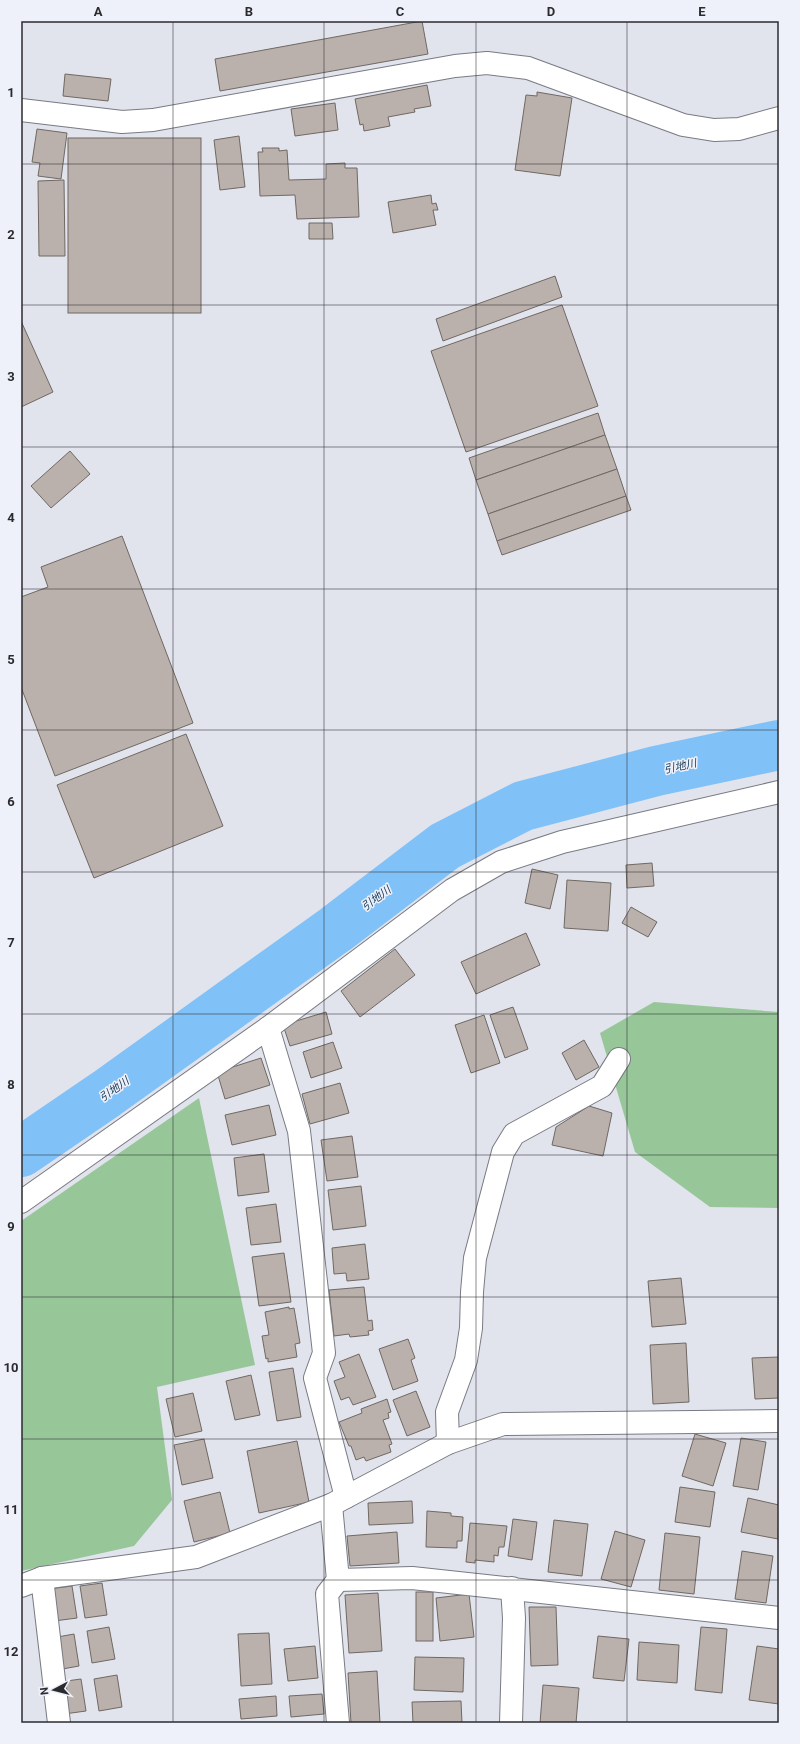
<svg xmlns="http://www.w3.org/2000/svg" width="800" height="1744" font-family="Roboto,'Noto Sans JP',sans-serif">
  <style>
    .green { fill: #97c799 }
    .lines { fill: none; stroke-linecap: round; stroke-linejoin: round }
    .river { stroke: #80c1f8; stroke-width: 50 }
    .building { fill: #bab1ac; stroke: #706863 }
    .street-casing { stroke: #797b83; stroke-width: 24 }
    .street { stroke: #fff; stroke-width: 22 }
    .grid { fill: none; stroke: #2b2b2f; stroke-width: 1; stroke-opacity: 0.55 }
    .labels { text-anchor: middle; stroke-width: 3; stroke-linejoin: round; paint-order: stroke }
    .water-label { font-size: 11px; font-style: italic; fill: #143753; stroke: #eef0fa }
    .neatline { fill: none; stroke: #2b2b2f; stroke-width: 1.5 }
    .grid-label { font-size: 13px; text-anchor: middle; font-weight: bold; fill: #2b2b2f }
  </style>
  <rect width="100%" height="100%" fill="#e1e3ed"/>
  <g class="green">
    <path d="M654 1002 779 1012V1208L710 1207 635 1152 600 1033Z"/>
    <path d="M199 1098 255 1365 157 1387 172 1500 134 1546 21 1571V1221Z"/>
  </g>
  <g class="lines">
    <path class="river" d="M21 1152 106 1094 336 929 445 846 523 806 656 771 779 745"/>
  </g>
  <g class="building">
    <path d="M422 21 428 54 220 91 215 59Z"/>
    <path d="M65 74 111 79 108 101 63 96Z"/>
    <path d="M427 85 431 106 414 109 415 112 388 117 390 126 364 131 363 124 360 125 355 99Z"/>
    <path d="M537 92 572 98 560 176 515 170 526 95 537 96Z"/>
    <path d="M335 103 338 130 295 136 291 109Z"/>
    <path d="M37 129 67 133 61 179 38 176 40 163 32 162Z"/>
    <path d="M239 136 245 187 220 190 214 140Z"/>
    <rect x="68" y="138" width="133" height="175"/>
    <path d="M262 148H279V151L287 150 289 180 326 179V164L345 163V168H357L359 217 297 219 295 195 260 196 258 152H263Z"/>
    <path d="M64 180 65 256H39L38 181Z"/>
    <path d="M431 195 432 204 436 203 438 210H433L436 225 393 233 388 202Z"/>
    <path d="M309 223H332L333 239H309Z"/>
    <path d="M555 276 562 297 443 341 436 319Z"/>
    <path d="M562 305 598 406 466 452 431 351Z"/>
    <path d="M21 321 53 392 21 407Z"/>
    <path d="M598 413 605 435 476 480 469 458Z"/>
    <path d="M605 435 617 469 488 514 476 480Z"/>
    <path d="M70 451 90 474 51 508 31 486Z"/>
    <path d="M617 469 626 496 497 541 488 514Z"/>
    <path d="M626 496 631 510 502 555 497 541Z"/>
    <path d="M122 536 193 723 55 776 21 687V597L48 587 41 567Z"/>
    <path d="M186 734 223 826 94 878 57 785Z"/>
    <path d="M652 863 654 886 627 888 626 865Z"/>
    <path d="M532 869 558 875 550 909 525 903Z"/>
    <path d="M567 880 611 883 608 931 564 928Z"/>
    <path d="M631 907 657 922 648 937 622 923Z"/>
    <path d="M526 933 540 965 476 994 461 962Z"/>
    <path d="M395 949 415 975 360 1017 341 991Z"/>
    <path d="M513 1007 528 1049 505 1058 490 1015Z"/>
    <path d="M326 1012 332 1034 290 1046 283 1025Z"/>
    <path d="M484 1015 500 1063 471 1073 455 1025Z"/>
    <path d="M584 1040 599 1067 576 1080 562 1053Z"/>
    <path d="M333 1042 342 1068 311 1078 303 1052Z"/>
    <path d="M261 1058 270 1085 225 1099 217 1072Z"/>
    <path d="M340 1083 349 1113 310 1124 302 1094Z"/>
    <path d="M269 1105 276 1135 232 1145 225 1115Z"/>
    <path d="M589 1106 612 1113 603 1156 552 1145 556 1127Z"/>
    <path d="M352 1136 358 1177 327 1181 321 1140Z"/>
    <path d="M264 1154 269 1192 238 1196 234 1158Z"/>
    <path d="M361 1186 366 1226 333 1230 328 1190Z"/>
    <path d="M276 1204 281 1242 251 1245 246 1208Z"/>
    <path d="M365 1244 369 1279 347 1281 346 1273 334 1274 332 1248Z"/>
    <path d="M284 1253 291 1302 259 1306 252 1257Z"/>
    <path d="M681 1278 686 1324 652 1327 648 1281Z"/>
    <path d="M364 1287 368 1321 372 1320 373 1330 368 1331 369 1335 350 1337 349 1334 334 1336 329 1290Z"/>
    <path d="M289 1307V1309L294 1308 300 1343 295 1344 297 1357 268 1362V1358L266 1359 262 1336 269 1335 265 1312Z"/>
    <path d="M408 1339 415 1358 411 1360 418 1381 393 1390 379 1349Z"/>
    <path d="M686 1343 689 1402 653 1404 650 1345Z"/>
    <path d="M359 1354 376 1397 353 1405 349 1397 341 1400 334 1381 345 1377 339 1362Z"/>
    <path d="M779 1357V1398L755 1399 752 1358Z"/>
    <path d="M293 1368 301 1417 277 1421 269 1372Z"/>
    <path d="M251 1375 260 1415 235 1420 226 1381Z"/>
    <path d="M416 1391 430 1427 407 1436 393 1400Z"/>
    <path d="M193 1393 202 1431 175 1437 166 1399Z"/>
    <path d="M387 1399 391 1412 388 1413 389 1418 383 1420 392 1444 389 1445 391 1452 366 1461 364 1457 356 1460 351 1446H349L339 1422 362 1413 361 1409Z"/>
    <path d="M695 1434 726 1443 713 1486 682 1476Z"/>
    <path d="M741 1438 766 1442 758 1490 733 1486Z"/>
    <path d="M204 1439 213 1478 182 1485 174 1445Z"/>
    <path d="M297 1441 309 1502 259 1513 247 1451Z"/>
    <path d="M680 1487 715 1492 710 1527 675 1522Z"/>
    <path d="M220 1492 230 1533 194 1542 184 1501Z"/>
    <path d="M748 1498 779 1505 778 1539 741 1532Z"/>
    <path d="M412 1501 413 1523 369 1525 368 1503Z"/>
    <path d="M427 1511 451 1513V1516L463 1517 462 1541H457V1548L426 1547Z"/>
    <path d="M513 1519 537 1522 532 1560 508 1556Z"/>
    <path d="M554 1520 588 1524 582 1576 548 1572Z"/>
    <path d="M470 1523 507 1526 504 1547H499L498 1556 494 1555V1562L475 1560V1563L466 1562Z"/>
    <path d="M615 1531 645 1540 631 1587 601 1579Z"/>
    <path d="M397 1532 399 1563 350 1566 347 1536Z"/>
    <path d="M665 1533 700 1537 694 1594 659 1590Z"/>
    <path d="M742 1551 773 1556 766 1603 735 1599Z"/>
    <path d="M102 1583 107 1615 85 1618 80 1586Z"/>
    <path d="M72 1586 77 1618 54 1621 49 1589Z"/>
    <rect x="416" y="1592" width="17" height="49"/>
    <path d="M378 1593 382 1651 349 1653 345 1595Z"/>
    <path d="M469 1594 474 1637 440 1641 436 1598Z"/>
    <path d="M529 1607H556L558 1665 531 1666Z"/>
    <path d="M109 1627 115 1659 92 1663 87 1631Z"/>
    <path d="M701 1627 727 1629 722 1693 695 1690Z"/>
    <path d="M269 1633 272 1684 241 1686 238 1634Z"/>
    <path d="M74 1634 79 1666 57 1670 52 1638Z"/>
    <path d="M598 1636 629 1639 624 1681 593 1678Z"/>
    <path d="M639 1642 679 1645 677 1683 637 1680Z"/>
    <path d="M315 1646 318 1678 288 1681 284 1649Z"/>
    <path d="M757 1646 779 1649V1704L749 1700Z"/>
    <path d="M415 1657 464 1658 463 1692 414 1690Z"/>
    <path d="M377 1671 380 1723H351L348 1673Z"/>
    <path d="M117 1675 122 1707 99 1711 94 1679Z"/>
    <path d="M81 1679 86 1711 64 1714 59 1682Z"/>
    <path d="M543 1685 579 1688 576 1723H540Z"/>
    <path d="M322 1694 324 1714 291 1717 289 1696Z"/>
    <path d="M276 1696 277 1716 241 1719 239 1699Z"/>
    <path d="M461 1701 462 1723H413L412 1702Z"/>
  </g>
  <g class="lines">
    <g class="street-casing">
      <g id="street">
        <path d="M21 110 122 122 153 120 455 66 487 63 528 68 683 125 714 130 739 129 779 118"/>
        <path d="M268 1028 299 1131 324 1353 315 1378 346 1497"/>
        <path d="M21 1202 268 1028 452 890 501 862 562 842 779 792"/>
        <path d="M448 1443 447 1412 466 1360 471 1328 472 1292 475 1258 503 1152 514 1134 602 1086 619 1059"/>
        <path d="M331 1505 338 1580 412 1578 779 1618"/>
        <path d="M42 1578 59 1723"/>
        <path d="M21 1586 42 1578 196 1557 331 1505 448 1443 503 1424 779 1421"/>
        <path d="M338 1723 327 1594 338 1580"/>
        <path d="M511 1723 514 1618 512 1588"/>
      </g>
    </g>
    <use href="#street" class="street"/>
  </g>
  <path class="grid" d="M173 21V1723M324 21V1723M476 21V1723M627 21V1723M21 164H779M21 305H779M21 447H779M21 589H779M21 730H779M21 872H779M21 1014H779M21 1155H779M21 1297H779M21 1439H779M21 1580H779"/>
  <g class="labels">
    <g class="water-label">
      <text transform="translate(680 766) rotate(-12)" y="4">引地川</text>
      <text transform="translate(376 898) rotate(-37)" y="4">引地川</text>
      <text transform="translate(114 1089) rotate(-35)" y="4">引地川</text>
    </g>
  </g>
  <rect width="800" height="1744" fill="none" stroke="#eef0fa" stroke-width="44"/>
  <g transform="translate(54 1690) rotate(263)" stroke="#eef0fa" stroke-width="3" paint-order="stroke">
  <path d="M0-3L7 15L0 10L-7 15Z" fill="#2b2b2f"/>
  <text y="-6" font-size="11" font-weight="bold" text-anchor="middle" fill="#2b2b2f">N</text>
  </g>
  <rect x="22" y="22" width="756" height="1700" class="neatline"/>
  <g class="grid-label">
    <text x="98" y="16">A</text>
    <text x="249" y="16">B</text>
    <text x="400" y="16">C</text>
    <text x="551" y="16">D</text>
    <text x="702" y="16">E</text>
    <text x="11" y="97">1</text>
    <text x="11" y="239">2</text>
    <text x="11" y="381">3</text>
    <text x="11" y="522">4</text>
    <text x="11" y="664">5</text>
    <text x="11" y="806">6</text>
    <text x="11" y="947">7</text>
    <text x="11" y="1089">8</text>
    <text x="11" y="1231">9</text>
    <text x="11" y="1372">10</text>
    <text x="11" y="1514">11</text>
    <text x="11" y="1656">12</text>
  </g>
</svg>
